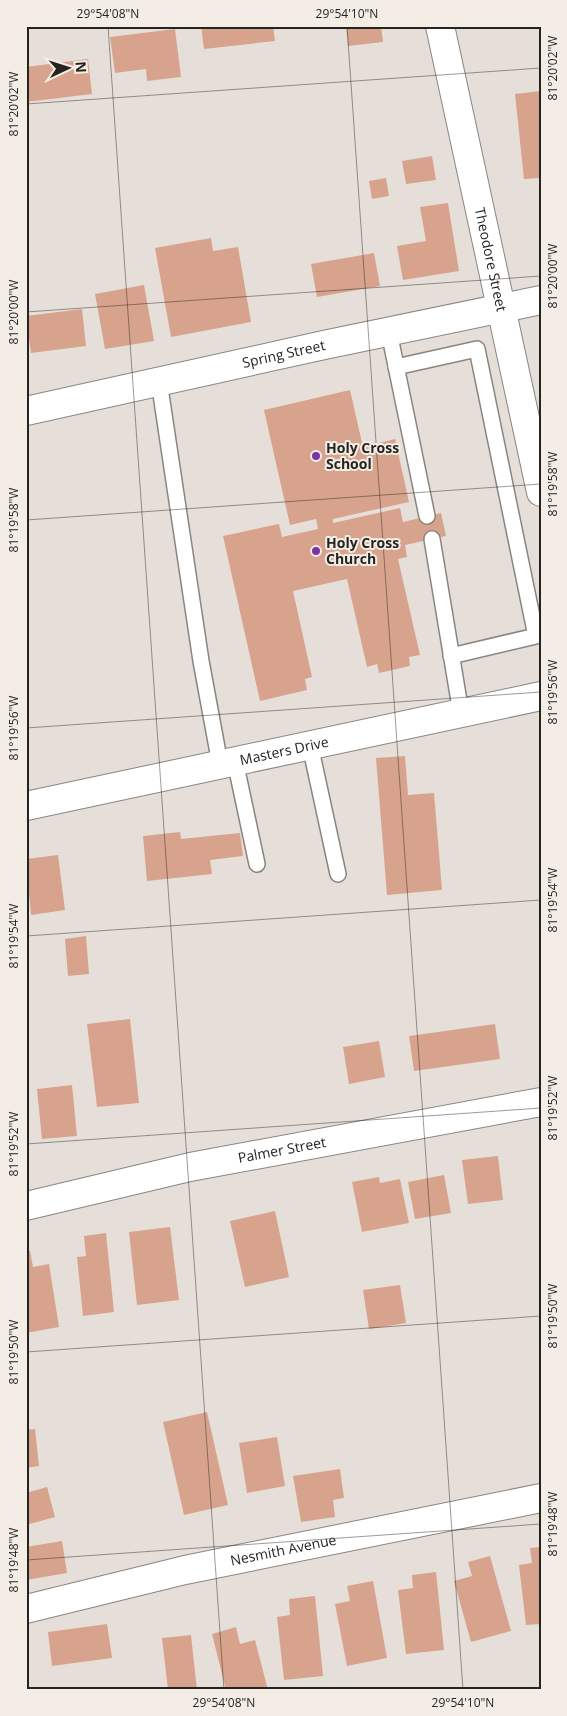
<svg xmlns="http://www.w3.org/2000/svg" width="567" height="1716" font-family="'Open Sans',sans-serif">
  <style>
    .building { fill: #d8a38c }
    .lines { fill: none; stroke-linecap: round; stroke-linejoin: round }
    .service-casing { stroke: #8b857f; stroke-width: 18 }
    .minor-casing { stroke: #8b857f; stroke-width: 30 }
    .tertiary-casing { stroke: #8b857f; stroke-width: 30 }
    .service { stroke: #fff; stroke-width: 15 }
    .minor { stroke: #fff; stroke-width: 28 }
    .tertiary { stroke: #fff; stroke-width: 28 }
    .ticks { fill: none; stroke: #262421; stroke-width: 1; stroke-opacity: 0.45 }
    .poi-dot { fill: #7c33a6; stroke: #f3ede6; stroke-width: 2 }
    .labels { text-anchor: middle; stroke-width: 4; stroke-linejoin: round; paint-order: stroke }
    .street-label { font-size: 14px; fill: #262421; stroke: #f3ede6 }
    .poi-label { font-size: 14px; font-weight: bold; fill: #262421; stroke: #f3ede6; text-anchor: start }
    .neatline { fill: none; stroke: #262421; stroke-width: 2 }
    .ticks-label { font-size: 12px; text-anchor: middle; fill: #262421 }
  </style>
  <rect width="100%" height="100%" fill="#e6dfd9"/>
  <g class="building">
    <path d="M201 26H273L275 41 204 49Z"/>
    <path d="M346 26H381L383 42 348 46Z"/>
    <path d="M175 29 181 77 147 81 146 69 115 73 110 37Z"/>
    <path d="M88 59 92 94 26 102V67Z"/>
    <path d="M541 91V178L524 179 515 94Z"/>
    <path d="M432 156 436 180 406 184 402 161Z"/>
    <path d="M386 178 389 196 372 199 369 181Z"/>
    <path d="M448 203 459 271 403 280 397 246 426 241 420 207Z"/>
    <path d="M211 238 213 251 238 247 251 322 171 337 155 248Z"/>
    <path d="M374 253 380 286 317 297 311 264Z"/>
    <path d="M144 285 154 341 105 349 95 294Z"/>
    <path d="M82 309 86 346 31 353 26 316Z"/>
    <path d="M350 390 363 447 395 439 409 502 333 519V523L400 508 403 522 441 513 446 536 405 545 407 557 398 559 420 655 409 657 410 666 379 673 377 664 367 667 347 579 293 591 312 677 305 679 307 690 260 701 223 536 279 524 282 537 318 529 316 519 290 525 264 410Z"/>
    <path d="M405 756 408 795 434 793 442 890 387 895 376 758Z"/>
    <path d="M180 832 181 839 240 833 243 856 210 860 212 874 147 881 143 836Z"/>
    <path d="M58 855 65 910 31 915 26 859Z"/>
    <path d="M86 936 89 974 68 976 65 939Z"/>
    <path d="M130 1019 139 1103 97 1107 87 1024Z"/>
    <path d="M495 1024 500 1059 414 1071 409 1036Z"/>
    <path d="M379 1041 385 1077 349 1084 343 1047Z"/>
    <path d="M72 1085 77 1136 42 1139 37 1089Z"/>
    <path d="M498 1156 503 1200 468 1204 462 1160Z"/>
    <path d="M444 1175 451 1213 415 1219 408 1182Z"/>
    <path d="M379 1177 380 1183 400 1179 409 1223 362 1232 352 1182Z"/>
    <path d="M275 1211 289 1277 245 1287 230 1221Z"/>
    <path d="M170 1227 179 1300 137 1305 129 1232Z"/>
    <path d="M106 1233 114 1312 83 1316 77 1257 86 1256 84 1236Z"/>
    <path d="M26 1251H30L33 1267 49 1264 59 1327 26 1333Z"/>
    <path d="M400 1285 406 1323 369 1329 363 1290Z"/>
    <path d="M207 1412 228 1505 184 1515 163 1422Z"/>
    <path d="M35 1429 39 1466 26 1468V1430Z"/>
    <path d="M277 1437 285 1486 247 1493 239 1443Z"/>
    <path d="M340 1469 344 1498 333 1500 335 1517 301 1522 293 1476Z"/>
    <path d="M47 1487 55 1517 26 1525V1493Z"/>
    <path d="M62 1541 67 1573 26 1580V1547Z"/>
    <path d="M541 1547V1624L526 1625 519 1565 532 1563 530 1548Z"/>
    <path d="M490 1556 511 1631 471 1642 454 1581 472 1576 468 1562Z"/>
    <path d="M436 1572 444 1650 406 1654 398 1590 413 1588 412 1575Z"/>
    <path d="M373 1581 387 1658 347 1666 335 1604 350 1601 347 1586Z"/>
    <path d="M315 1596 323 1676 284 1680 277 1617 290 1615 289 1599Z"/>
    <path d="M107 1624 112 1658 52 1666 48 1632Z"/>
    <path d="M236 1627 240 1644 255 1640 268 1690H226L212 1634Z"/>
    <path d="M191 1635 197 1690H168L162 1638Z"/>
  </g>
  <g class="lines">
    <g class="service-casing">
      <g id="service">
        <path d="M389 332 427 516"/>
        <path d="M396 367 477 349 536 636 451 656"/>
        <path d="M159 381 201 661 220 764"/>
        <path d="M432 539 461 713"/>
        <path d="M310 745 338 874"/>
        <path d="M235 761 257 864"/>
      </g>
    </g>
    <g class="minor-casing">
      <g id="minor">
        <path id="s1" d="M440 26 541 492"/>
        <path id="s2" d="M26 411 324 345 541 300"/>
        <path id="s3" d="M26 1206 190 1167 541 1102"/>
        <path id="s4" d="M26 1609 185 1570 541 1498"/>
      </g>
    </g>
    <g class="tertiary-casing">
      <g id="tertiary">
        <path id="s5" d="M26 806 541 696"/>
      </g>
    </g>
    <use href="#service" class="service"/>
    <use href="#minor" class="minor"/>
    <use href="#tertiary" class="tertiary"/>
  </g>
  <path class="ticks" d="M108 26 224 1690M347 26 463 1690M26 104 541 68M26 312 541 276M26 520 541 484M26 728 541 692M26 936 541 900M26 1144 541 1108M26 1352 541 1316M26 1560 541 1524"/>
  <g class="poi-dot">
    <circle cx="316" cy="456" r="5"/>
    <circle cx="316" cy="551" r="5"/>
  </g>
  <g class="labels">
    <g class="street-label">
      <text dy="5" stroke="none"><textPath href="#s1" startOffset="239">Theodore Street</textPath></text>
      <text dy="5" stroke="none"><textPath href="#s2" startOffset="264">Spring Street</textPath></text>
      <text dy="5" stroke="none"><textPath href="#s5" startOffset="264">Masters Drive</textPath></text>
      <text dy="5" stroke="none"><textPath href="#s3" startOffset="262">Palmer Street</textPath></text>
      <text dy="5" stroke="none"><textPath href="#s4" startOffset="264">Nesmith Avenue</textPath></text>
    </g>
    <g class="poi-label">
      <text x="326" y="453">Holy Cross<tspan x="326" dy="16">School</tspan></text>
      <text x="326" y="548">Holy Cross<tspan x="326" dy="16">Church</tspan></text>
    </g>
  </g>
  <rect width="567" height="1716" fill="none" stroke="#f3ede6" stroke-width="55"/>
  <g transform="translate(68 68) rotate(86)" stroke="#f3ede6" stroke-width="4" paint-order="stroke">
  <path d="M0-4L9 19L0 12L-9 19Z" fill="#262421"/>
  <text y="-8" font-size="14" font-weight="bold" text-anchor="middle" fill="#262421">N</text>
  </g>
  <rect x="28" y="28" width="512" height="1660" class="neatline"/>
  <g class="ticks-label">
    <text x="108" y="18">29°54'08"N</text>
    <text x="347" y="18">29°54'10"N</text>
    <text transform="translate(553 68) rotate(-90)" y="4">81°20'02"W</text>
    <text transform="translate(14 104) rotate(-90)" y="4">81°20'02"W</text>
    <text transform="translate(553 276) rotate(-90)" y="4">81°20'00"W</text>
    <text transform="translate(14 312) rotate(-90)" y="4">81°20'00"W</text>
    <text transform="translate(553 484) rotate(-90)" y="4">81°19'58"W</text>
    <text transform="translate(14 520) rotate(-90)" y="4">81°19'58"W</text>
    <text transform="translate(553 692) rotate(-90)" y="4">81°19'56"W</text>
    <text transform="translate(14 728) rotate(-90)" y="4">81°19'56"W</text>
    <text transform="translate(553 900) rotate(-90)" y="4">81°19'54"W</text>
    <text transform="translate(14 936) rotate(-90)" y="4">81°19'54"W</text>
    <text transform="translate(553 1108) rotate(-90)" y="4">81°19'52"W</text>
    <text transform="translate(14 1144) rotate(-90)" y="4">81°19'52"W</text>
    <text transform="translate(553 1316) rotate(-90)" y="4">81°19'50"W</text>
    <text transform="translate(14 1352) rotate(-90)" y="4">81°19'50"W</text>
    <text transform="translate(553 1524) rotate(-90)" y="4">81°19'48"W</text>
    <text transform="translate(14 1560) rotate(-90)" y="4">81°19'48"W</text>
    <text x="224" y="1707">29°54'08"N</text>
    <text x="463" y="1707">29°54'10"N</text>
  </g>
</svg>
